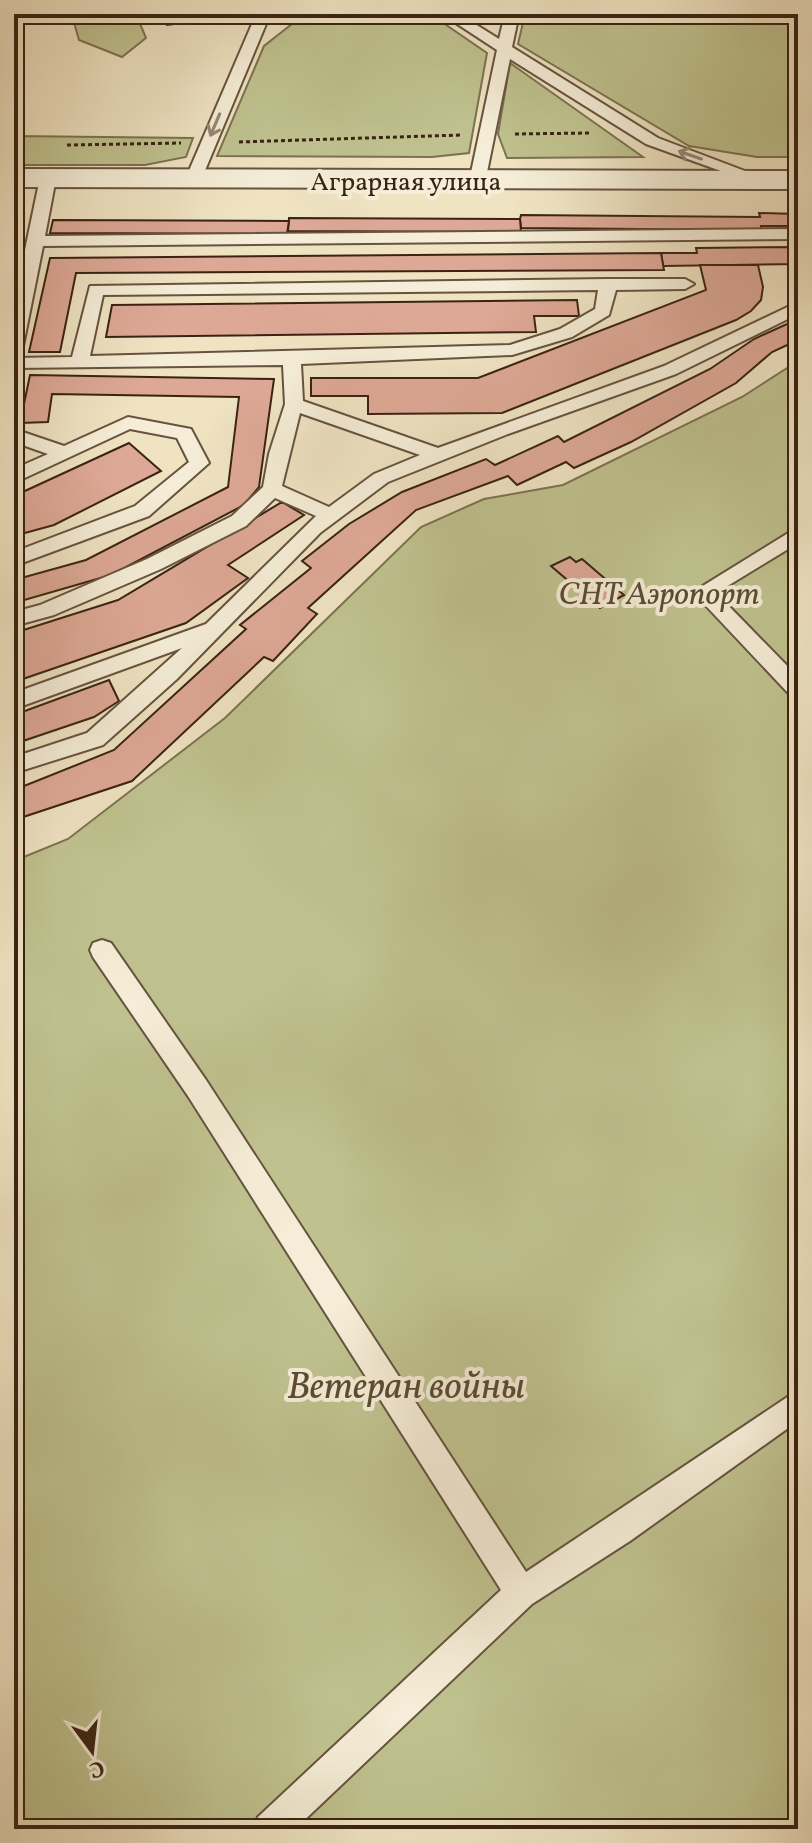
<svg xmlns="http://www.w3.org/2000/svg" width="812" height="1843" font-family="Vollkorn,serif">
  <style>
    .green { fill: #bfc28f; stroke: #7c7251; stroke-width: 2 }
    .building { fill: #dda895; stroke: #3a2313; stroke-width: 2 }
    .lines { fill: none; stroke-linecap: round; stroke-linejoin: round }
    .service-casing { stroke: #67533f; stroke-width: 4 }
    .tertiary-casing { stroke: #67533f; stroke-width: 4 }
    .path { stroke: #3a2313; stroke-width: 3; stroke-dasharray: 4 3; stroke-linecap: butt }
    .service { fill: #f5edd7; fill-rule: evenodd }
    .tertiary { fill: #f5edd7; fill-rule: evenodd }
    .oneway { stroke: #988875 }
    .labels { text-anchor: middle; stroke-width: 8; stroke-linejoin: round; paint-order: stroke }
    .far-street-label { font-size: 26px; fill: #3a2313; stroke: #f5edd7 }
    .park-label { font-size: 32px; font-style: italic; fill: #5b4b32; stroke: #f5edd7 }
    .near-park-label { font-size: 38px; font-style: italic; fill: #5b4b32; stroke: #f5edd7 }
  </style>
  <rect width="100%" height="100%" fill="#efe3c2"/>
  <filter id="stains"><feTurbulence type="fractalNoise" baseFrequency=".0025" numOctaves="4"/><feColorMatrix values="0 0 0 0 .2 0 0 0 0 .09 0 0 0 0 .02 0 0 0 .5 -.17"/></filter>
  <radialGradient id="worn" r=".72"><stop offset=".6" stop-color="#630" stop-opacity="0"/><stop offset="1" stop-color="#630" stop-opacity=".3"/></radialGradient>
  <g class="green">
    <path d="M80 14H136L146 38 122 57 79 40 73 19Z"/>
    <path d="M366 14 433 16 487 53 469 153 432 157 217 156 264 46 292 24Z"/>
    <path d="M525 14H798V157H757L689 146 518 44Z"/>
    <path d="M510 63 643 157 507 158 498 134Z"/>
    <path d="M14 136 193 138 186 157 145 165H14Z"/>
    <path d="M798 361V1829H14V861L68 839 225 718 421 527 484 499 563 485 742 397Z"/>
  </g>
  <g class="building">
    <path d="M162 14H188L191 22 167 25Z"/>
    <path d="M759 213 798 214V226H761L762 230 521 228 520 219 521 215 760 217Z"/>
    <path d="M289 218 520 219 521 232 288 231Z"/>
    <path d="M53 220 289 221 287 234 50 233Z"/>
    <path d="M798 247V264L663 266 661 253H697L696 248Z"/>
    <path d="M661 253 664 270 76 273 60 352H29L50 258Z"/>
    <path d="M700 265H758L763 287 761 300 751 311 736 320 502 413 368 414V396H311V378H478L706 290Z"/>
    <path d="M577 300 579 316H534L536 332 106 337 112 305Z"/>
    <path d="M798 319V340L772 352 736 383 631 442 574 468 566 462 517 485 508 476 416 510 308 608 317 614 273 661 264 657 132 781 14 820V790L114 750 246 629 240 625 311 568 302 561 349 524 402 492 486 459 495 465 558 436 564 442 710 369 754 339Z"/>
    <path d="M30 375 274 379 259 487 244 505 111 575 14 603V580L86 560 228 487 239 397 52 394 48 422 20 423Z"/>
    <path d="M129 443 161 471 54 525 14 536V496Z"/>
    <path d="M282 502 304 515 228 565 248 578 186 623 14 682V633L118 600Z"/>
    <path d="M570 557 576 562 582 559 624 595 600 608 551 566Z"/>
    <path d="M109 680 119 701 94 717 14 744V715Z"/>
  </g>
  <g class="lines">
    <g class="service-casing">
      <g id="service">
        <path d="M253 14H267L266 24 201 180 187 183 185 180 252 24Z"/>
        <path d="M442 14H459L499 39 505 14H519L512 47 658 138 771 181 757 184 646 144 510 59 485 182 471 185 469 182 497 50Z"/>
        <path d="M48 173 56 178 45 236 798 229V239L43 246 23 346 14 351V303L40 178Z"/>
        <path d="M608 279H685L694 284 685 289 616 290 609 315 572 337 512 355 301 364 303 401 438 448 664 366 798 302V314L676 374 508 434 388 482 320 533 177 679 103 745 14 773V757L87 733 182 648 14 709V693L206 624 316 516 275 498 246 526 161 569 54 615 14 626V612L40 605 147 559 232 516 263 487 269 454 285 404 283 365 14 368V358L72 357 90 286ZM598 290 595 309 560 329 510 345 90 356 103 295ZM300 413 420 455 374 474 329 507 282 486Z"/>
        <path d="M128 417 191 429 209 463 149 516 14 566V552L135 506 189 462 177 438 130 429 14 483V469L48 454 14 442V429L64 446Z"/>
        <path d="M798 527V543L716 593 798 677V698L790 695 693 592Z"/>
        <path d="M102 940 111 943 206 1080 526 1572 798 1390V1421L630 1541 532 1604 295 1829H253L258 1817 501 1590 188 1096 93 957 90 950 93 943Z"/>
      </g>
    </g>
    <g class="tertiary-casing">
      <path id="tertiary" d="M14 169 798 171V189L14 187Z"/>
    </g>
    <g class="path">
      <path d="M515 134 589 133"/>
      <path d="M239 142 461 135"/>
      <path d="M67 145 181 143"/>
    </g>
    <use href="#service" class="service"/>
    <use href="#tertiary" class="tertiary"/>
  </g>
  <defs><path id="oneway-shaft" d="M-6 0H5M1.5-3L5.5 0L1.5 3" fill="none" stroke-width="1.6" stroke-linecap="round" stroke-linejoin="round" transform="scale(2)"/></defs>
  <g class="oneway">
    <use href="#oneway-shaft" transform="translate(215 125) rotate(113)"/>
    <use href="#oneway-shaft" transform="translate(690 155) rotate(-161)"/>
  </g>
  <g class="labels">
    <g class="far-street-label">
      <text x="406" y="190">Аграрная улица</text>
    </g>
    <g class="park-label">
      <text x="659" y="604">СНТ Аэропорт</text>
    </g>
    <g class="near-park-label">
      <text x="406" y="1398">Ветеран войны</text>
    </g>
  </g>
  <rect width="812" height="1843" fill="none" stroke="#efe3c2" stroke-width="48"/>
  <rect x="16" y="16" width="780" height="1811" fill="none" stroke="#3a2313" stroke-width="4"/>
  <rect x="24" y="24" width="764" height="1795" fill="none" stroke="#3a2313" stroke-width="2"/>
  <g transform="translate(92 1751) rotate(165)" stroke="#f5edd7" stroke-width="6" paint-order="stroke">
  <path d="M0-6L14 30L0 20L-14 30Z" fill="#3a2313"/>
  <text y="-12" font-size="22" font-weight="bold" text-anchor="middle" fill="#3a2313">С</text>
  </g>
  <rect width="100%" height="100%" filter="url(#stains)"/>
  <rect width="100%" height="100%" fill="url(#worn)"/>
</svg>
